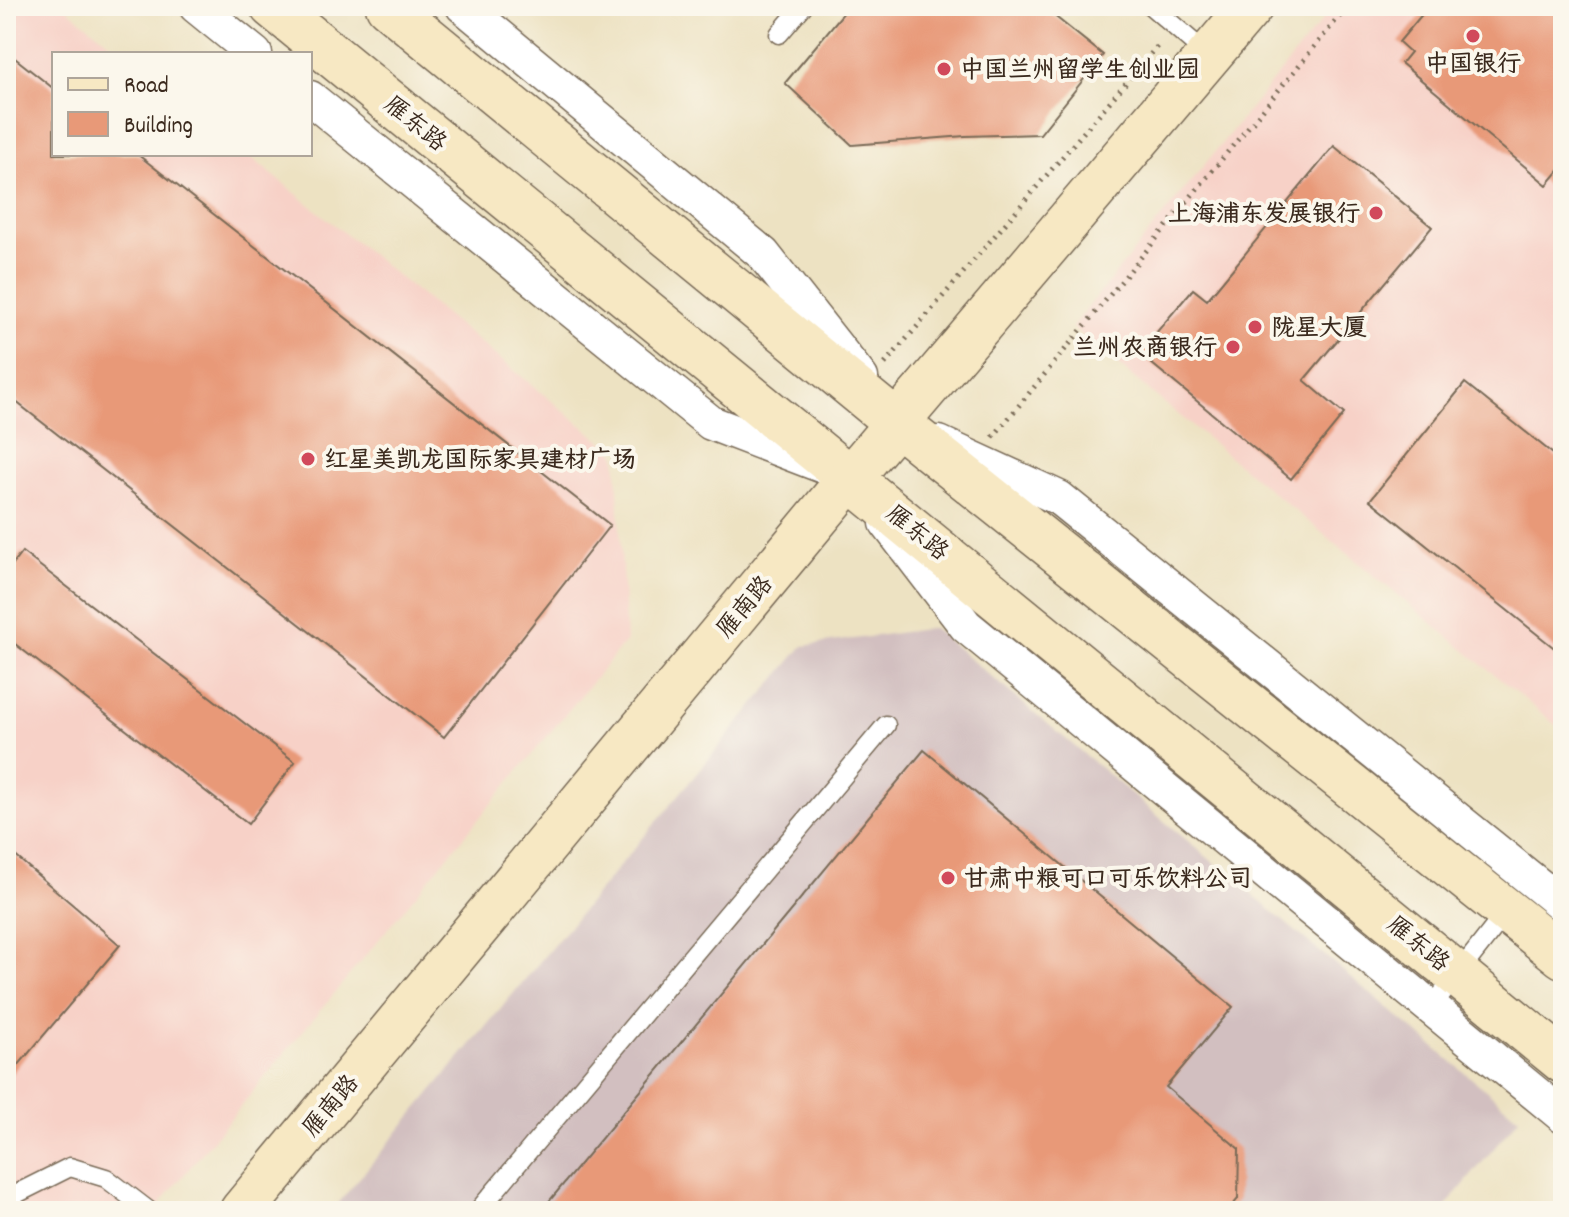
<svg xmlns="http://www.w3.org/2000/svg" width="1569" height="1217" font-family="Dekko,'LXGW WenKai TC',sans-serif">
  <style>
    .built { fill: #f7d1c7 }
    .industrial { fill: #d2bfc0 }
    .building { fill: #e89978 }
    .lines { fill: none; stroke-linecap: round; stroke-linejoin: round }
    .service-casing { stroke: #796a57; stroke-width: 21 }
    .minor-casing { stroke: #796a57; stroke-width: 37 }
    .secondary-casing { stroke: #796a57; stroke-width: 47 }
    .path { stroke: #796a57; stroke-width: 5; stroke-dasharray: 2 6; stroke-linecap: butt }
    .service { stroke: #fff; stroke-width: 18 }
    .minor { stroke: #fff; stroke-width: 34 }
    .secondary { stroke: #f7e8c3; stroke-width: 44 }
    .poi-dot { fill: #d1495b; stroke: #fbf7ec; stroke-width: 3 }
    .labels { text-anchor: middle; stroke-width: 8; stroke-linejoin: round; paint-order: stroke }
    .poi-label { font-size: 24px; font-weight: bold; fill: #3b2a1e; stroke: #fbf7ec; text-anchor: start }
    .street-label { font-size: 24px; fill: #3b2a1e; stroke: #fbf7ec }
  </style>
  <rect width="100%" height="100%" fill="#fbf7ec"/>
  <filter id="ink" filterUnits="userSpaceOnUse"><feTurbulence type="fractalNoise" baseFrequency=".0125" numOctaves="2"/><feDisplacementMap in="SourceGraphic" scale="16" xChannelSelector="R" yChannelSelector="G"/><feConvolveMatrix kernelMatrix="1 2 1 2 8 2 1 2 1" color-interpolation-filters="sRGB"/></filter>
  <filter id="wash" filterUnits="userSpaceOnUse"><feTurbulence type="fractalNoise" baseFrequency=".006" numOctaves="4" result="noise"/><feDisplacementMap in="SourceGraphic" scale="32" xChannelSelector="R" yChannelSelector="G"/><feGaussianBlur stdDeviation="1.8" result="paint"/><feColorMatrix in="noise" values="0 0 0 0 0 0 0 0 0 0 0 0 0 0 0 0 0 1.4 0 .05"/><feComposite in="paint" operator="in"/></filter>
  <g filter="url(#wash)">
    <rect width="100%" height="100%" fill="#ede2c2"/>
    <g class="built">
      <path d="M6 6H64L123 54H54V154H247L616 453 626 641 154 1211H6Z"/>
      <path d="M1334 6H1563V731L1072 327Z"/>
    </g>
    <path class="industrial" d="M933 628 1519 1118 1442 1211H332L803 646Z"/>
    <g id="blocks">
      <g class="building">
        <path d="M849 6H1042L1103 55 1040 134 965 136 852 145 785 83Z"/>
        <path d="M1429 6H1563V166L1547 185 1401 63 1410 52 1399 42Z"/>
        <path d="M6 51 54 89V154H137L610 525 444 737 6 394Z"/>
        <path d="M1334 146 1432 227 1304 380 1344 414 1291 479 1139 353 1193 289 1207 300Z"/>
        <path d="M1465 383 1563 462V655L1370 500Z"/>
        <path d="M22 552 295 762 248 824 6 637V573Z"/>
        <path d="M924 750 1233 1007 1166 1087 1239 1149 1238 1199 1228 1211H541Z"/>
        <path d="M6 848 120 945 6 1080Z"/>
      </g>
    </g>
  </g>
  <g filter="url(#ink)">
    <use href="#blocks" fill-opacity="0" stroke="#796a57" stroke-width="2"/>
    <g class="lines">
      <g class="service-casing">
        <g id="service">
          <path d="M1151 6 1209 56"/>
          <path d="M779 34 803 6"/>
          <path d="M1431 1008 1507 911"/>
          <path d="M6 1199 70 1167 106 1178 149 1211"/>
          <path d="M478 1211 886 725"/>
        </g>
      </g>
      <g class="minor-casing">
        <g id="minor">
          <path d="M196 6 255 54"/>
          <path d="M463 6 763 254 861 378"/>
          <path d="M310 98 711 423 823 466"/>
          <path d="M939 443 1059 498 1563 905"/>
          <path d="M887 523 966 626 1563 1116"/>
        </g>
      </g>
      <g class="secondary-casing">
        <g id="secondary">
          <path d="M272 6 1563 1061"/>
          <path d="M388 6 898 424 1563 956"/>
          <path d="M242 1211 851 477 1251 6"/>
        </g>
      </g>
      <g class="path">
        <path d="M885 364 1160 43"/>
        <path d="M993 437 1348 6"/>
      </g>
      <use href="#service" class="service"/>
      <use href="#minor" class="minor"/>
      <use href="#secondary" class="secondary"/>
    </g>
  </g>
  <g class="poi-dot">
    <circle cx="1473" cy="36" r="8"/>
    <circle cx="944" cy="69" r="8"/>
    <circle cx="1376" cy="213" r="8"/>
    <circle cx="1255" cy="327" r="8"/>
    <circle cx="1233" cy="347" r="8"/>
    <circle cx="308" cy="459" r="8"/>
    <circle cx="948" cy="878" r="8"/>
  </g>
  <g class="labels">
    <g class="poi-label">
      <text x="1473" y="71" text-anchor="middle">中国银行</text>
      <text x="960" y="77">中国兰州留学生创业园</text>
      <text x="1360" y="221" text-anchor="end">上海浦东发展银行</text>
      <text x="1271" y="335">陇星大厦</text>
      <text x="1217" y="355" text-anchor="end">兰州农商银行</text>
      <text x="324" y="467">红星美凯龙国际家具建材广场</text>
      <text x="964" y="886">甘肃中粮可口可乐饮料公司</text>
    </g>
    <g class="street-label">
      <text transform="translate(416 123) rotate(39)" y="8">雁东路</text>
      <text transform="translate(918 532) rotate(39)" y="8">雁东路</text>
      <text transform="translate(744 606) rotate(-50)" y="8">雁南路</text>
      <text transform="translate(1419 943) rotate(39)" y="8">雁东路</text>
      <text transform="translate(330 1105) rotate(-50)" y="8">雁南路</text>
    </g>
  </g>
  <rect width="1569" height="1217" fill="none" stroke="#fbf7ec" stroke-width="32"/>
  <rect x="52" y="52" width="260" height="104" fill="#fbf7ec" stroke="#aea59a" stroke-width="2"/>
  <rect x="68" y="78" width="40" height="12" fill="#f7e8c3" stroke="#aea59a" stroke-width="2"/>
  <text x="124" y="92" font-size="24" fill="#3b2a1e">Road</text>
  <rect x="68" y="112" width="40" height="24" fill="#e89978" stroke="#aea59a" stroke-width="2"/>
  <text x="124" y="132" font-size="24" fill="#3b2a1e">Building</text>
</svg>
